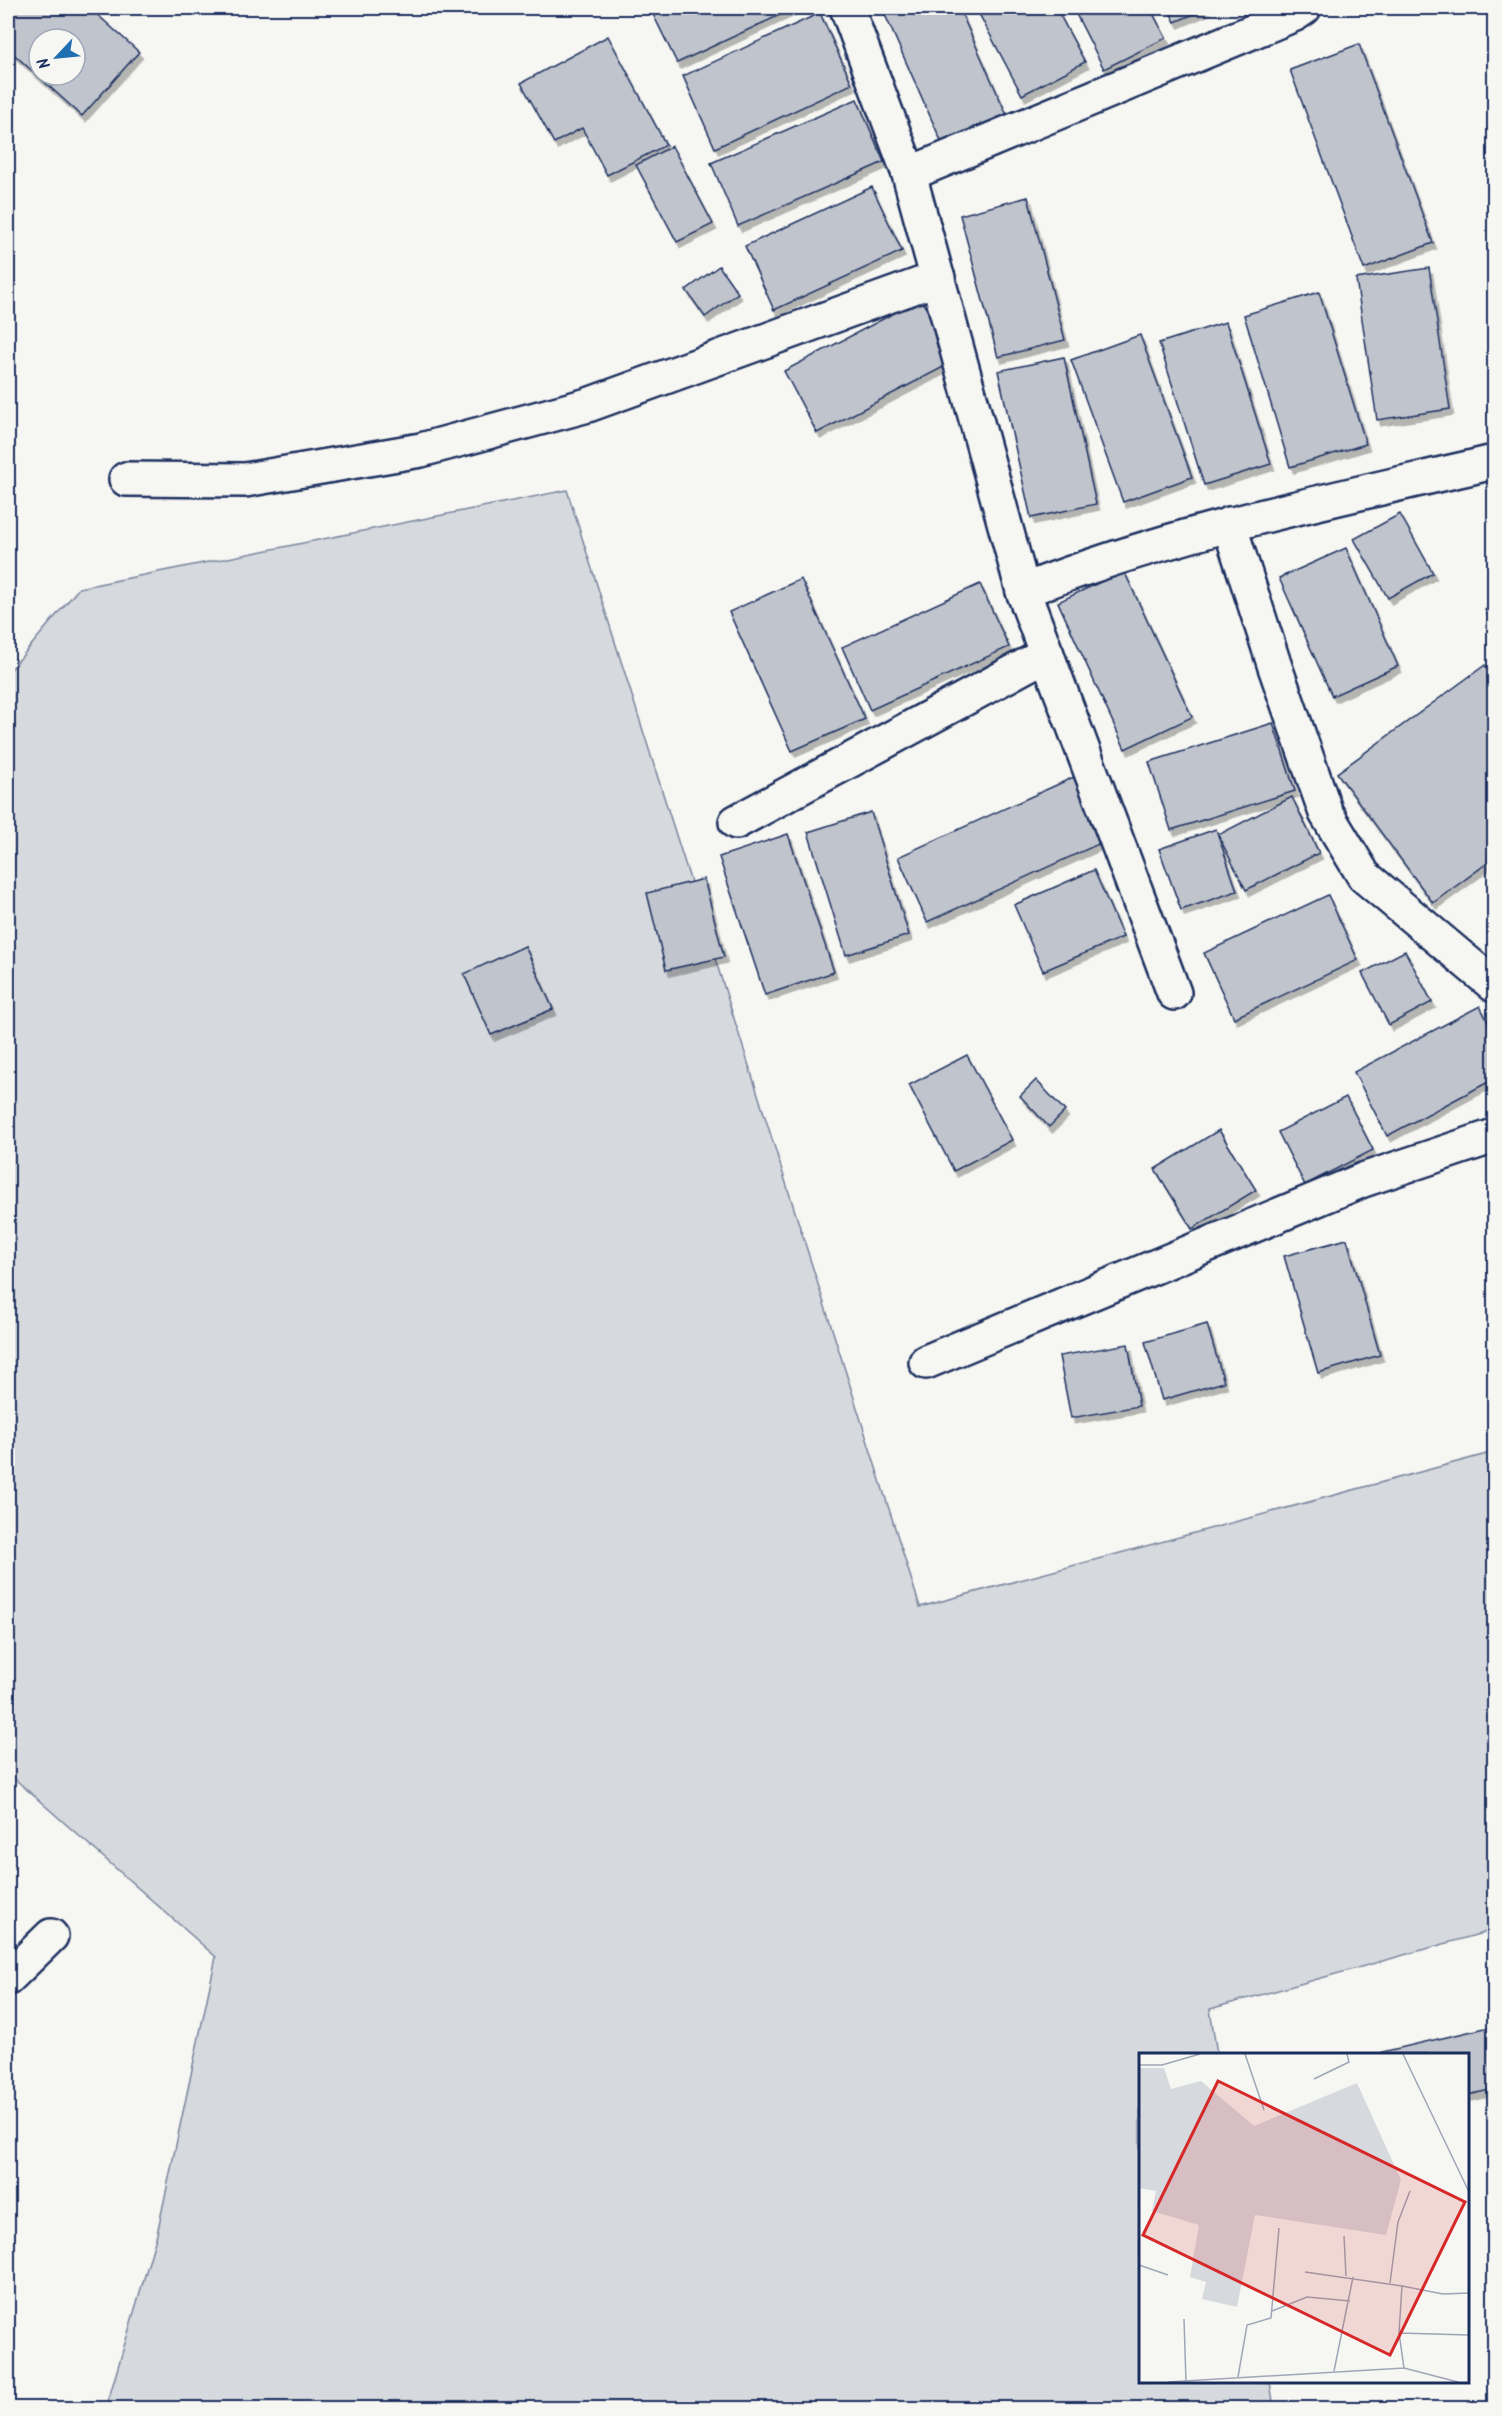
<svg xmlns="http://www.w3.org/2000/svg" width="1502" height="2416" font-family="Kalam,sans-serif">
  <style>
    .green { fill: #d6d9dd; stroke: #78849e; stroke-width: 1.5 }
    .building { fill: #c0c4cd; stroke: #1b2f5e; stroke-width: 1.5; fill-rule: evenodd; filter: url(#shadow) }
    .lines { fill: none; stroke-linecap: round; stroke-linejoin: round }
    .minor-casing { stroke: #1b2f5e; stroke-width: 38 }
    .minor { stroke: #f6f6f2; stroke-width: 33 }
    .inset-road { fill: none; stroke: #9ea6b7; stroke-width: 1.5 }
    .view { fill: #d62828; fill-opacity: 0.15; stroke: #d62828; stroke-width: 3 }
    .inset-edge { fill: none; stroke: #1b2f5e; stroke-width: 3 }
  </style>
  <defs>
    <filter id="shadow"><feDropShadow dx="3.5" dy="6" stdDeviation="0" flood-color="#0004"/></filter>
  </defs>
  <rect width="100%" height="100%" fill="#f6f6f2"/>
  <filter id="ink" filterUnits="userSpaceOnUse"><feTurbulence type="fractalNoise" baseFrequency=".0167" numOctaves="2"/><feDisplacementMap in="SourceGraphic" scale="12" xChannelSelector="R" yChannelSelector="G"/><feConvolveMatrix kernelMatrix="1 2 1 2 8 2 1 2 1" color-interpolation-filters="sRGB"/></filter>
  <g filter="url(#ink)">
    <path class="green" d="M567 490 920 1607 1494 1452V1930L1210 2009 1217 2054H1140V2382H1270L1274 2408H106L157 2234 216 1957 8 1773V673L79 588Z"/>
    <g class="building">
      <path d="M8 8H90L139 52 82 116 8 49ZM39 39H75V75H39Z"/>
      <path d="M650 8H795L677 63Z"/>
      <path d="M882 8H959L1007 115 942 143Z"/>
      <path d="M976 8H1056L1085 62 1022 95Z"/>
      <path d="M1073 8H1150L1166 38 1104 69Z"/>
      <path d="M1168 8H1208L1175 22Z"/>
      <path d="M820 13 852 84 715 148 683 76Z"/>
      <path d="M608 36 666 145 607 175 582 128 554 143 521 83Z"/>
      <path d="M1359 44 1433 243 1364 269 1290 70Z"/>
      <path d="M857 99 884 162 738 226 711 163Z"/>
      <path d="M672 146 713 224 677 242 636 165Z"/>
      <path d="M872 187 902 251 774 310 745 246Z"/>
      <path d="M1028 197 1065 340 998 357 960 215Z"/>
      <path d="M719 266 738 293 705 317 686 290Z"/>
      <path d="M1429 268 1450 409 1377 420 1356 279Z"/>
      <path d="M1319 292 1366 444 1290 467 1244 315Z"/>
      <path d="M921 299 955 361 817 433 784 371Z"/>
      <path d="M1226 322 1271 464 1204 485 1159 343Z"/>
      <path d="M1140 335 1192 477 1123 502 1071 360Z"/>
      <path d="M1064 357 1096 504 1031 518 998 371Z"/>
      <path d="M1400 514 1433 573 1388 598 1354 539Z"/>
      <path d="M1346 548 1398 666 1332 696 1279 578Z"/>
      <path d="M1124 571 1192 717 1125 749 1058 602Z"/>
      <path d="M801 579 865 719 792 751 729 612Z"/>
      <path d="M980 584 1009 647 870 710 842 647Z"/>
      <path d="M1494 605V627L1485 610Z"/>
      <path d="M1485 665 1494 678V858L1433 903 1337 773Z"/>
      <path d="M1273 723 1295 791 1171 830 1149 762Z"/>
      <path d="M1074 777 1103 842 927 922 898 857Z"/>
      <path d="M1292 797 1319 853 1246 890 1218 835Z"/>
      <path d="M871 812 909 935 846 955 808 832Z"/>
      <path d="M1216 829 1237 891 1181 910 1159 849Z"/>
      <path d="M788 834 834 972 765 995 719 857Z"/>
      <path d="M1094 870 1123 937 1043 971 1014 905Z"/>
      <path d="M704 879 724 957 666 970 647 893Z"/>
      <path d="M1328 895 1358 960 1234 1018 1204 953Z"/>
      <path d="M525 946 553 1009 491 1035 464 974Z"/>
      <path d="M1405 951 1432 1002 1389 1025 1362 973Z"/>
      <path d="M1480 1006 1494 1034V1079L1387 1136 1354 1072Z"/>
      <path d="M967 1055 1012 1140 954 1171 909 1085Z"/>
      <path d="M1036 1080 1065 1111 1049 1127 1020 1096Z"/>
      <path d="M1346 1097 1373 1150 1305 1185 1278 1132Z"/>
      <path d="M1219 1130 1256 1190 1192 1229 1155 1169Z"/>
      <path d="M1347 1239 1380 1355 1318 1373 1284 1256Z"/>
      <path d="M1207 1324 1224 1382 1162 1400 1145 1342Z"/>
      <path d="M1128 1344 1139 1406 1071 1418 1059 1356Z"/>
      <path d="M1494 2026V2089L1468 2095V2054H1382V2052Z"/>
    </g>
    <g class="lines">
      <g class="minor-casing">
        <g id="minor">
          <path d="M847 8 909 174 1295 14 1304 8"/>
          <path d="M909 174 1023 591 1174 993"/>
          <path d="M126 479 245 480 421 450 588 405 938 278"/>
          <path d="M1229 524 1275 667 1326 813 1364 876 1494 985"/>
          <path d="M1023 591C1175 531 1336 499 1494 462"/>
          <path d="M736 822 1047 654"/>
          <path d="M926 1362 1363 1180 1494 1136"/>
          <path d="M8 1978 51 1936"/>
        </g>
      </g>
      <use href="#minor" class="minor"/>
    </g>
  </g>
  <g transform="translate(1139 2053)">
    <rect width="330" height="330" fill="#f6f6f2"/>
    <path d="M0 15H25L32 36 62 28 115 73 218 30 262 127 247 182 116 162 98 254 63 246 67 229 51 224 60 172 13 158 17 138 0 135Z" fill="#d6d9dd"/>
    <path class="inset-road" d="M106 1 125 57M264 1 330 139M0 12H23L61 1M175 26 210 9 208 1M205 183 207 223M0 212 29 222M166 219 263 233M251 230 259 169 271 138M133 258 168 244 211 248M45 266 47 329M260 280 330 282M265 315 260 280 263 233 304 241 330 240M195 318 214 224M99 324 108 272 132 265 140 175M29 329 265 315 319 329"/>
    <path class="view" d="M79 28 326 149 251 302 4 182Z"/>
    <rect width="330" height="330" class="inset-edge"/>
  </g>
  <rect width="1502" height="2416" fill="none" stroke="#f6f6f2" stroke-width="30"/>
  <rect x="15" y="15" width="1472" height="2386" fill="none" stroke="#1b2f5e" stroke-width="2" filter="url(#ink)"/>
  <g transform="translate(57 57) rotate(244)"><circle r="28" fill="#f6f6f2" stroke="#9ea6b7" stroke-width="1.5"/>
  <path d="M0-4.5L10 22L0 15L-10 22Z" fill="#1f6fb2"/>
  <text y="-9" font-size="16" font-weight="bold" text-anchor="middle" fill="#1b2f5e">N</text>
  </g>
</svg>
